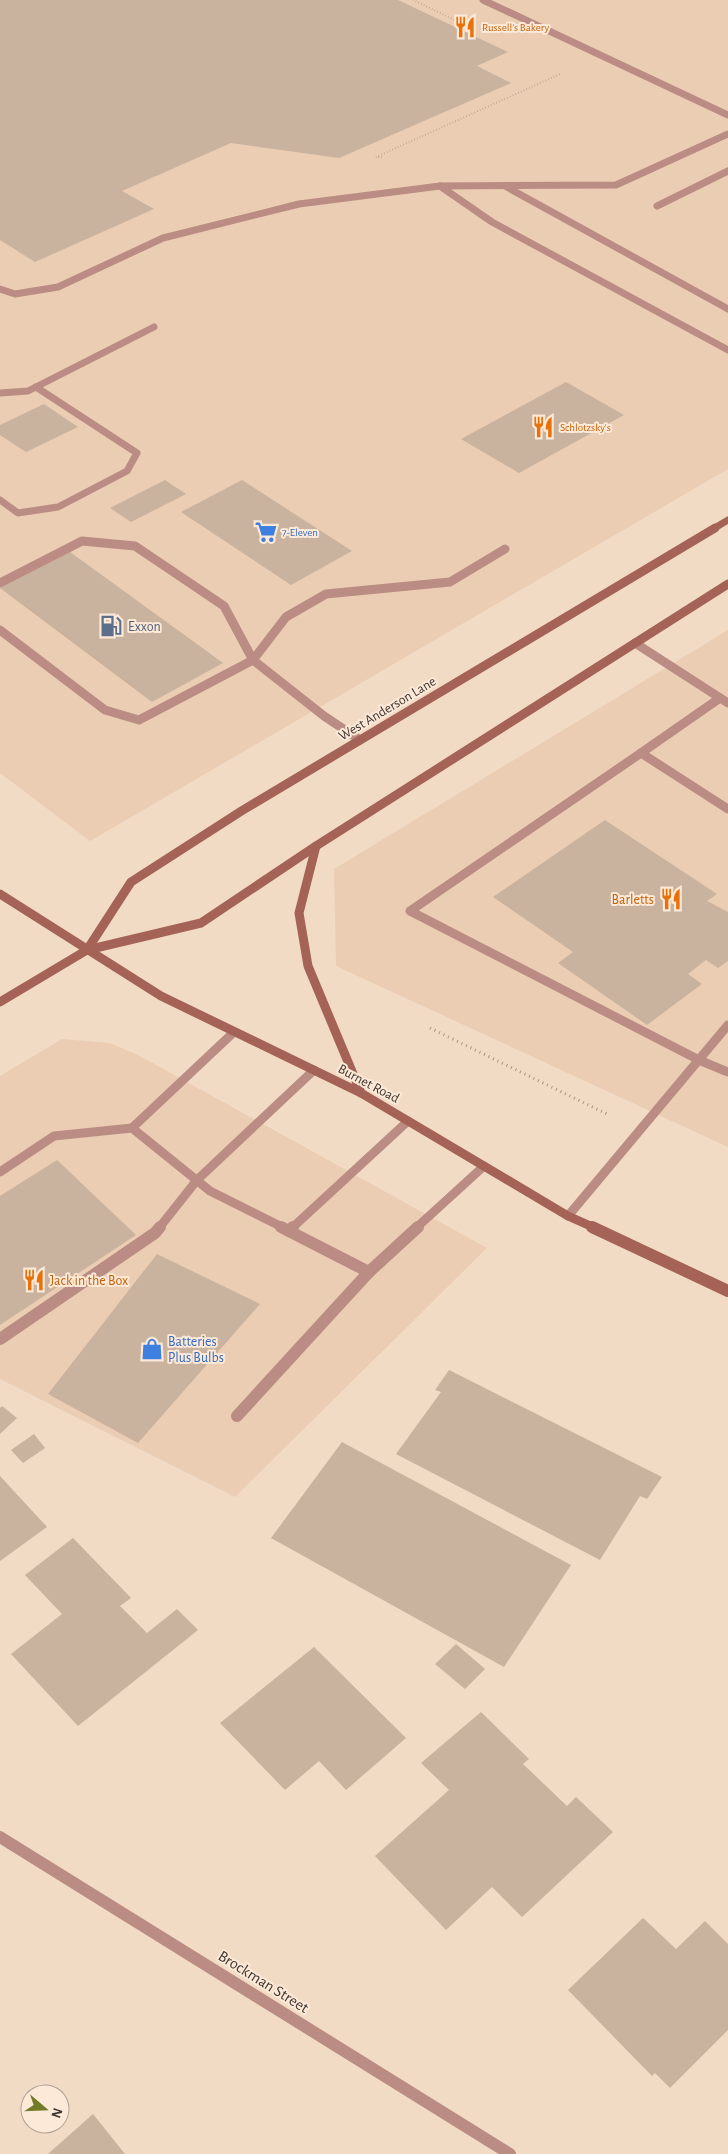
<svg xmlns="http://www.w3.org/2000/svg" width="728" height="2154" font-family="'Alegreya Sans',sans-serif">
  <style>
    .built { fill: #ebcdb3 }
    .building { fill: #c9b29e }
    .lines { fill: none; stroke-linecap: round; stroke-linejoin: round }
    .path-far1 { stroke: #a69585; stroke-width: 2; stroke-dasharray: 0.5 2.5; stroke-linecap: butt }
    .path { stroke: #a69585; stroke-width: 3; stroke-dasharray: 1 4; stroke-linecap: butt }
    .service-far2 { stroke: #ba8c83; stroke-width: 7 }
    .service-far1 { stroke: #ba8c83; stroke-width: 9 }
    .service { stroke: #ba8c83; stroke-width: 12 }
    .minor { stroke: #ba8c83; stroke-width: 12 }
    .secondary-far2 { stroke: #a46356; stroke-width: 7 }
    .secondary-far1 { stroke: #a46356; stroke-width: 9 }
    .secondary { stroke: #a46356; stroke-width: 12 }
    .labels { text-anchor: middle; stroke-width: 4; stroke-linejoin: round; paint-order: stroke }
    .far-food-label { font-size: 11px; fill: #c56008; stroke: #fce9d8; text-anchor: start }
    .far-shop-label { font-size: 11px; fill: #366cbe; stroke: #fce9d8; text-anchor: start }
    .service-label { font-size: 14px; fill: #4e5e75; stroke: #fce9d8; text-anchor: start }
    .street-label { font-size: 14px; fill: #40372f; stroke: #fce9d8 }
    .food-label { font-size: 14px; fill: #c56008; stroke: #fce9d8; text-anchor: end }
    .shop-label { font-size: 14px; fill: #366cbe; stroke: #fce9d8; text-anchor: start }
    .near-street-label { font-size: 16px; fill: #40372f; stroke: #fce9d8 }
  </style>
  <rect width="100%" height="100%" fill="#f2dbc5"/>
  <g class="built">
    <path d="M0 0H728V469L90 841 0 773Z"/>
    <path d="M728 630V1147L336 966 334 869Z"/>
    <path d="M62 1039 110 1043 140 1056 487 1248 235 1497 0 1379V1076Z"/>
  </g>
  <g class="building">
    <path d="M0 0H398L508 52 477 66 511 83 339 158 231 143 122 191 154 209 35 262 0 240Z"/>
    <path d="M566 382 624 415 519 473 461 439Z"/>
    <path d="M44 404 78 427 26 452 0 435V425Z"/>
    <path d="M165 480 186 494 131 522 110 508Z"/>
    <path d="M242 480 352 551 291 585 181 512Z"/>
    <path d="M70 552 223 663 152 702 0 588Z"/>
    <path d="M605 820 717 894 707 901 728 912V961L718 968 706 960 688 974 702 984 647 1025 558 963 573 952 493 897Z"/>
    <path d="M57 1160 136 1235 0 1325V1196Z"/>
    <path d="M157 1254 260 1304 138 1443 48 1394Z"/>
    <path d="M449 1370 662 1477 647 1499 640 1496 600 1560 396 1454 441 1392 435 1390Z"/>
    <path d="M2 1406 17 1418 0 1434V1408Z"/>
    <path d="M34 1434 45 1448 23 1463 11 1450Z"/>
    <path d="M342 1442 571 1565 504 1667 271 1538Z"/>
    <path d="M0 1476 47 1527 0 1561Z"/>
    <path d="M73 1538 131 1598 120 1606 147 1633 177 1609 198 1630 78 1726 11 1654 62 1614 25 1575Z"/>
    <path d="M456 1644 485 1669 465 1689 435 1664Z"/>
    <path d="M314 1647 406 1738 346 1790 319 1761 285 1790 220 1723Z"/>
    <path d="M481 1712 529 1759 523 1764 567 1806 576 1797 613 1832 522 1917 492 1887 446 1930 375 1856 449 1790 421 1763Z"/>
    <path d="M643 1918 676 1949 705 1921 728 1944V2030L670 2088 655 2073 652 2076 568 1990Z"/>
    <path d="M93 2114 125 2154H48Z"/>
  </g>
  <g class="lines">
    <g class="path-far1">
      <path d="M413 0 457 21"/>
      <path d="M382 157H376L560 74"/>
    </g>
    <path class="path" d="M430 1028 607 1114"/>
    <g class="service-far2">
      <path d="M483 0 728 115"/>
      <path d="M440 186 492 222 728 350"/>
      <path d="M505 186 728 309"/>
      <path d="M657 206 728 171"/>
      <path d="M0 289 15 294 58 287 163 238 299 204 440 186 616 185 728 134"/>
      <path d="M0 393 28 391 154 327"/>
      <path d="M0 500 18 513 58 507 127 471 137 453 36 387"/>
    </g>
    <g class="service-far1">
      <path d="M0 583 82 541 135 546 224 606 253 660 324 716 360 740"/>
      <path d="M0 630 105 710 139 720 253 660 286 617 326 594 450 582 505 549"/>
      <path d="M635 643 728 703"/>
      <path d="M720 698 641 753 728 809"/>
      <path d="M641 753 410 911 699 1060 728 1072"/>
      <path d="M132 1128 234 1032"/>
      <path d="M0 1172 54 1136 132 1128 210 1191 284 1228"/>
      <path d="M568 1216 728 1025"/>
      <path d="M159 1228 197 1180 314 1070"/>
      <path d="M292 1228 408 1121"/>
      <path d="M416 1228 484 1166"/>
    </g>
    <g class="service">
      <path d="M289 1231 293 1227"/>
      <path d="M369 1272 418 1227"/>
      <path d="M0 1339 155 1233 160 1227"/>
      <path d="M237 1416 369 1272 281 1227"/>
    </g>
    <path class="minor" d="M0 1837 510 2154"/>
    <path class="secondary-far2" d="M713 529 728 520"/>
    <g class="secondary-far1">
      <path d="M316 846 299 913 308 966 361 1093"/>
      <path d="M0 894 161 996 361 1093 568 1216 595 1228"/>
      <path d="M87 950 131 882 243 810 715 528"/>
      <path d="M0 1002 87 950 201 923 316 846 728 584"/>
    </g>
    <path class="secondary" d="M592 1227 728 1291"/>
  </g>
  <defs>
    <g id="restaurant-bare" transform="scale(1.725)"><path d="M-5-6h1v4h1v-4h1v4h1v-4h1v5L-1.5 .5V6h-2V.5L-5-1ZM5-6V6H3V1.5H1.5Q1.5-4 5-6Z" fill="#e8710a" stroke="#fce9d8" stroke-width="2.5" paint-order="stroke"/></g>
    <g id="supermarket-bare" transform="scale(1.725)"><path d="M-6-5.5h2.5l.6 2H6L4.5 2H-2.5L-4.4-4H-6ZM-1.5 3.2a1.3 1.3 0 1 0 .1 0ZM3 3.2a1.3 1.3 0 1 0 .1 0Z" fill="#3f7fe0" stroke="#fce9d8" stroke-width="2.5" paint-order="stroke"/></g>
    <g id="fuel-bare" transform="scale(1.725)"><path d="M-5.5-6h7V0h2V4h1.3V-2.5L3-4.5l.8-.8L6-3V5H2.5V1h-1V6h-7ZM-4.2-4.7v3.2H.2V-4.7Z" fill="#5c6f8a" stroke="#fce9d8" stroke-width="2.5" paint-order="stroke"/></g>
    <g id="shop-bare" transform="scale(1.725)"><path d="M-5-2.5h2.3a2.7 3.5 0 0 1 5.4 0H5L5.5 6h-11ZM-1.5-2.5h3a1.5 2.3 0 0 0-3 0Z" fill="#3f7fe0" stroke="#fce9d8" stroke-width="2.5" paint-order="stroke"/></g>
  </defs>
  <g fill-rule="evenodd">
    <use href="#restaurant-bare" x="465" y="27"/>
    <use href="#restaurant-bare" x="543" y="427"/>
    <use href="#supermarket-bare" x="266" y="532"/>
    <use href="#fuel-bare" x="111" y="626"/>
    <use href="#restaurant-bare" x="671" y="899"/>
    <use href="#restaurant-bare" x="34" y="1280"/>
    <use href="#shop-bare" x="152" y="1349"/>
  </g>
  <g class="labels">
    <g class="far-food-label">
      <text x="482" y="31">Russell's Bakery</text>
      <text x="560" y="431">Schlotzsky's</text>
    </g>
    <g class="far-shop-label">
      <text x="282" y="536">7-Eleven</text>
    </g>
    <g class="service-label">
      <text x="128" y="631">Exxon</text>
    </g>
    <g class="street-label">
      <text transform="translate(387 708) rotate(-31)" y="5">West Anderson Lane</text>
      <text transform="translate(369 1083) rotate(28)" y="5">Burnet Road</text>
    </g>
    <g class="food-label">
      <text x="654" y="904">Barletts</text>
      <text x="50" y="1285" text-anchor="start">Jack in the Box</text>
    </g>
    <g class="shop-label">
      <text x="168" y="1346">Batteries<tspan x="168" dy="16">Plus Bulbs</tspan></text>
    </g>
    <g class="near-street-label">
      <text transform="translate(264 1981) rotate(32)" y="6">Brockman Street</text>
    </g>
  </g>
  <g transform="translate(45 2109) rotate(109)"><circle r="24" fill="#fce9d8" stroke="#b1a294"/>
  <path d="M0-4L9 19L0 12L-9 19Z" fill="#737b26"/>
  <text y="-8" font-size="14" font-weight="bold" text-anchor="middle" fill="#40372f">N</text>
  </g>
</svg>
